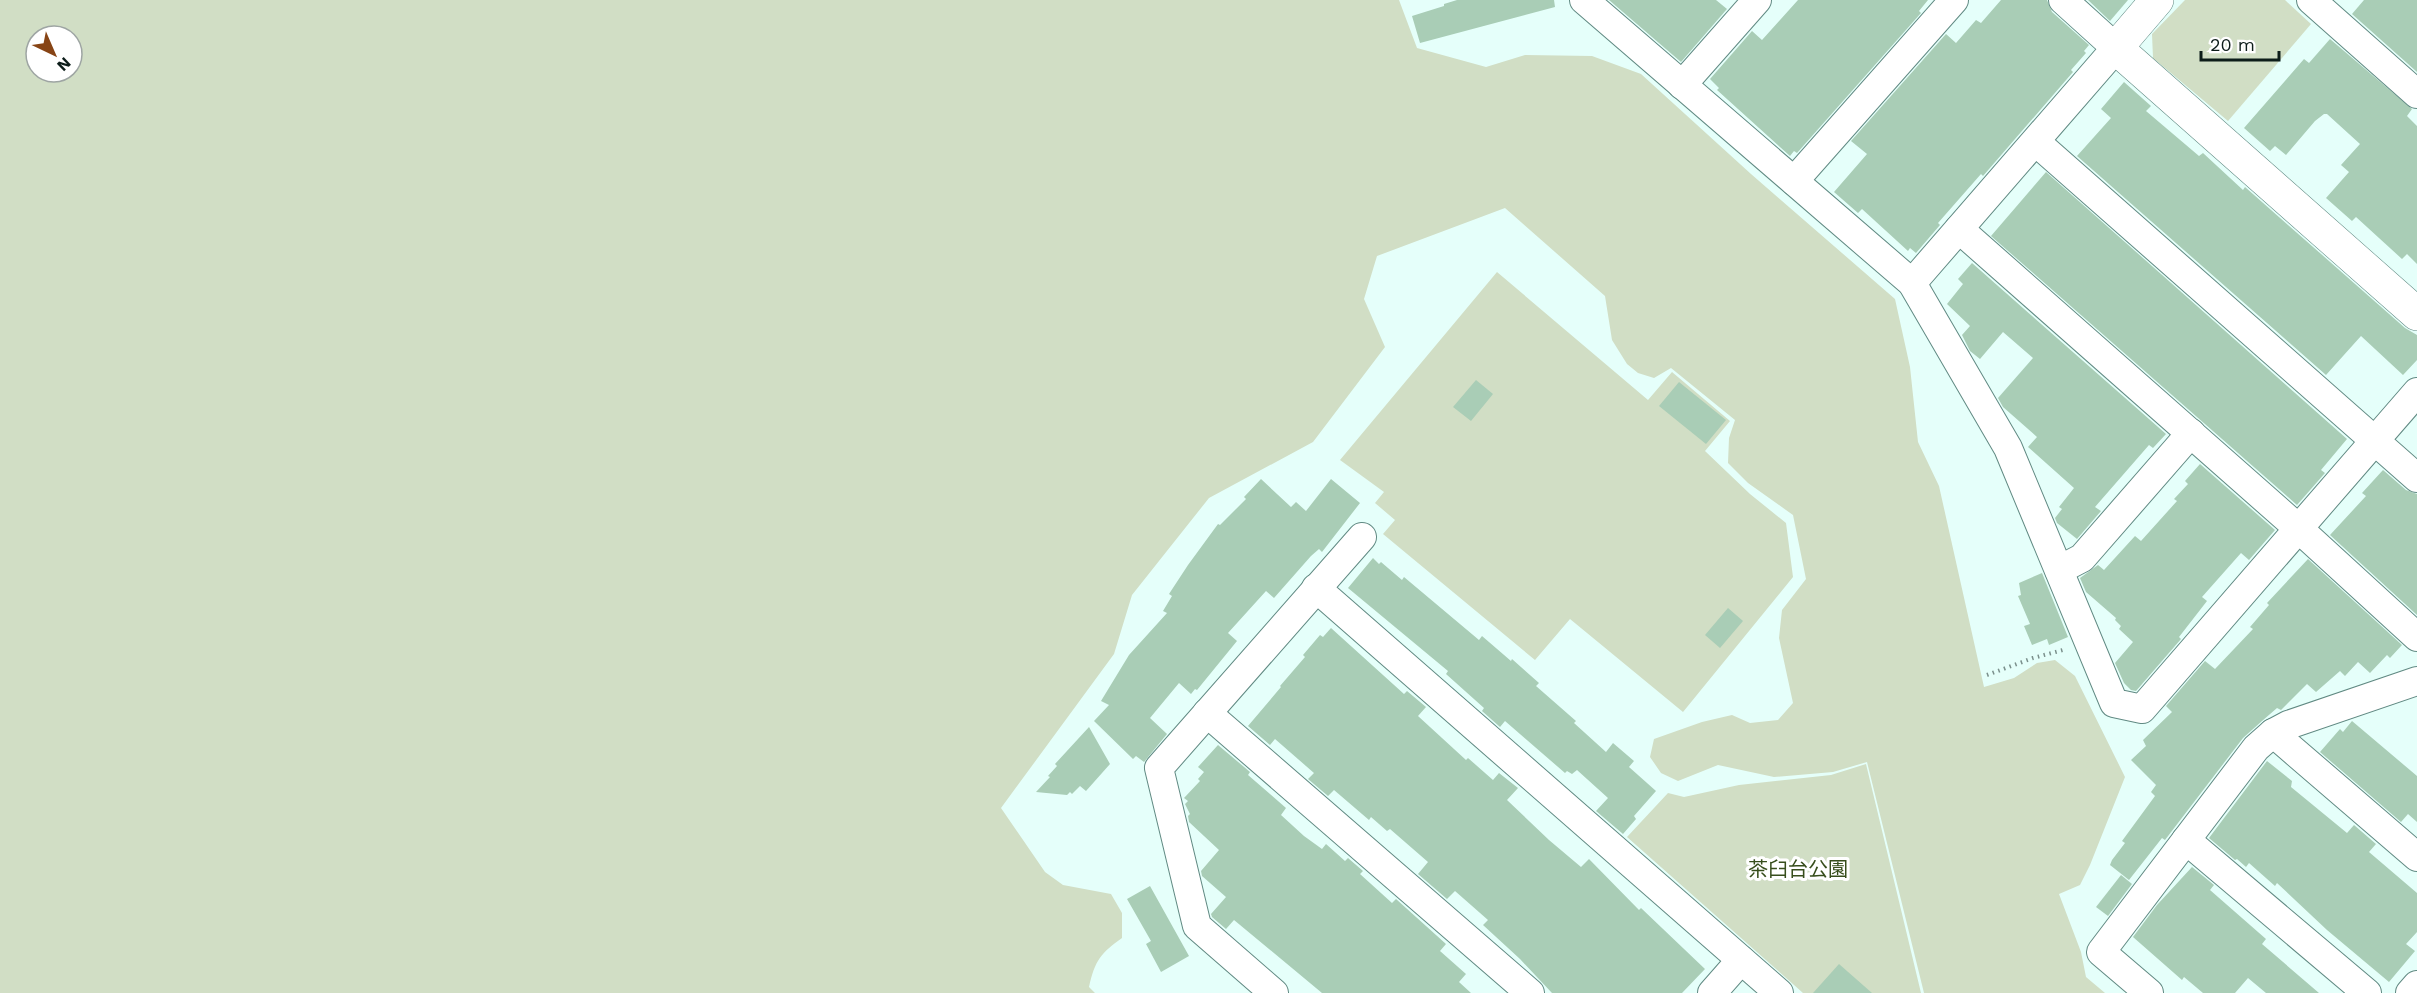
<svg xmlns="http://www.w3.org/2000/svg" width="2417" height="993" font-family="'Work Sans','Noto Sans JP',sans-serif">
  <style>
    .green { fill: #d1dec5; fill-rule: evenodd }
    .building { fill: #a9cdb6 }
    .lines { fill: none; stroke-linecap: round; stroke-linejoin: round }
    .minor-casing { stroke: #618a83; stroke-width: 30 }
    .tertiary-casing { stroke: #618a83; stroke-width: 34 }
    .path { stroke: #7b908c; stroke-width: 4; stroke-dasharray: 1.5 4.5; stroke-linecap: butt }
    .minor { stroke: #fff; stroke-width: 28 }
    .tertiary { stroke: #fff; stroke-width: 33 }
    .labels { text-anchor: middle; stroke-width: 6; stroke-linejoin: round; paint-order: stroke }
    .park-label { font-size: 20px; fill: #374e1c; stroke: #fff }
  </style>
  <rect width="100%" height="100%" fill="#e5fffa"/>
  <g class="green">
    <path d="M0 0H1399L1417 48 1486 67 1525 55 1592 56 1641 74 1751 174 1895 299 1910 367 1918 442 1939 486 1984 687 2014 678 2037 663 2055 660 2075 676 2125 777 2090 865 2080 885 2059 894 2081 952 2086 977 2105 993H1924L1867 762 1833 772 1774 777 1718 765 1678 781 1661 773 1650 757 1654 739 1702 722 1732 715 1750 723 1778 720 1793 703 1779 638 1782 610 1806 579 1793 515 1748 483 1728 463 1729 438 1735 420 1671 368 1654 378 1638 373 1627 364 1612 340 1605 296 1505 208 1377 256 1364 299 1385 347 1313 442 1209 498 1132 595 1114 654 1001 808 1045 872 1063 885 1111 894 1122 913V938C1101 953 1095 960 1089 987L1095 993H0ZM36 36H72V72H36Z"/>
    <path d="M2185 0H2285L2311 24 2228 121 2153 58 2152 34Z"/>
    <path d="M1497 272 1648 400 1672 372 1730 421 1705 451 1750 494 1786 523 1793 577 1683 712 1570 619 1535 660 1383 534 1395 520 1375 503 1384 492 1340 460Z"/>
    <path d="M1866 764 1921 993H1803L1627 837 1668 793 1684 797 1739 785 1831 775Z"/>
  </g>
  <g class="building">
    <path d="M1457 0H1554L1555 7 1420 43 1412 16 1444 6V4Z"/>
    <path d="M1609 0H1716L1727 9 1681 62Z"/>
    <path d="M1798 0H1928L1919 11 1921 13 1797 153 1794 151 1790 156 1717 90 1719 88 1710 79 1752 31 1762 40Z"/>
    <path d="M2001 0H2047L2052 12 2089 45 2084 51 2086 53 2071 70 2073 72 1983 176 1981 174 1938 223 1940 225 1916 253 1910 248 1908 251 1862 209 1858 213 1834 192 1867 154 1851 141 1946 34 1956 43 1976 20 1981 23Z"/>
    <path d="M2088 0H2128L2110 21Z"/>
    <path d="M2364 0H2417V72L2352 14Z"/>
    <path d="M2330 39 2412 109 2407 116 2417 126V264L2407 254 2402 259 2356 217 2352 221 2326 198 2349 172 2341 165 2360 144 2327 114H2324L2315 121 2286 155 2275 146 2270 151 2244 128 2304 59 2309 63Z"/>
    <path d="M2124 82 2151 106 2146 111 2199 156 2203 153 2243 190 2245 187 2405 328 2417 335V360L2403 375 2361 336 2326 375 2077 156 2111 118 2101 109Z"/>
    <path d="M2046 172 2347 439 2321 470 2325 473 2297 505 1991 236Z"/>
    <path d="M1972 263 2166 434 2153 448 2149 445 2095 507 2101 511 2077 539 2057 523 2055 518 2062 509 2059 507 2074 488 2028 447 2037 437 2003 407 1998 398 2033 358 2003 332 1980 359 1970 351 1962 335 1970 326 1947 304 1963 284 1958 279Z"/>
    <path d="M1476 380 1493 394 1471 421 1453 407Z"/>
    <path d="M1679 382 1726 420 1706 444 1659 406Z"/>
    <path d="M2200 464 2275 530 2249 560 2241 553 2202 597 2207 601 2179 637 2181 639 2136 691 2131 690 2124 683 2115 663 2133 642 2119 629 2121 626 2115 620 2116 618 2086 592 2080 578 2098 565 2104 570 2135 536 2141 541 2177 501 2174 499 2188 484 2185 481Z"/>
    <path d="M2383 470 2406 490 2417 494V615L2330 535 2366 496 2362 493Z"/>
    <path d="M1261 479 1291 507 1296 502 1306 511 1331 479 1360 503 1322 552 1319 549 1311 556 1274 598 1266 591 1228 633 1237 641 1197 690 1195 689 1191 694 1179 683 1150 718 1167 734 1144 762 1136 756 1133 759 1094 721 1109 705 1101 701 1129 655 1167 613 1163 611 1172 596 1169 594 1188 565 1218 524 1220 525 1246 499 1244 497Z"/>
    <path d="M1373 558 1379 564 1381 562 1402 580 1404 577 1479 640 1482 636 1511 661 1512 659 1539 683 1536 686 1576 721 1574 723 1606 752 1613 743 1634 761 1629 767 1656 791 1634 816 1636 819 1623 834 1596 811 1608 798 1577 770 1572 774 1567 771 1565 773 1505 721 1500 727 1482 711 1484 708 1446 674 1448 671 1348 588Z"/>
    <path d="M2308 559 2402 645 2390 658 2387 655 2370 673 2358 662 2345 676 2340 671 2316 692 2307 684 2281 710 2277 708 2262 721 2243 738 2165 840 2162 838 2129 880 2110 865 2112 860 2125 843 2122 841 2155 796 2151 792 2156 785 2131 760 2146 746 2143 740 2172 712 2166 706 2205 661 2215 669 2253 629 2250 627 2269 605 2267 603Z"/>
    <path d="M2042 573 2068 637 2049 645 2047 639 2032 645 2024 626 2030 624 2018 596 2021 595 2019 583Z"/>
    <path d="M1728 608 1743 621 1720 648 1705 635Z"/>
    <path d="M1331 628 1404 694 1407 691 1426 707 1418 716 1466 760 1468 758 1493 780 1499 773 1518 788 1507 800 1549 840 1581 867 1589 859 1639 910 1641 908 1705 969 1682 993H1552L1520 959 1483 925 1488 920 1455 891 1447 899 1418 874 1428 862 1390 829 1387 831 1371 817 1369 820 1334 790 1328 796 1308 779 1314 773 1275 739 1270 745 1248 726 1281 687 1280 686 1305 657 1303 655 1320 635 1323 637Z"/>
    <path d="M2352 721 2417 776V822L2408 814 2401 822 2320 752 2340 729 2343 732Z"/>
    <path d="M1089 727 1110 764 1086 791 1080 786 1072 794 1070 792 1067 795 1036 792 1050 777 1048 776 1057 766 1055 764Z"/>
    <path d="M1218 745 1250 772 1248 775 1286 808 1281 815 1304 836 1322 849 1326 844 1345 861 1348 858 1363 871 1360 874 1392 903 1396 899 1446 944 1440 951 1466 974 1459 982 1471 993H1322L1234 920 1226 929 1212 917 1211 914 1226 897 1202 876 1201 871 1219 850 1189 822 1188 816 1190 814 1185 804 1188 801 1184 798 1200 781 1198 779 1204 772 1198 767Z"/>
    <path d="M2267 761 2292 781 2291 787 2347 833 2354 825 2376 844 2369 852 2417 893V932L2406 944 2415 951 2389 982 2327 930 2277 883 2275 886 2249 863 2246 867 2237 859 2235 860 2209 838Z"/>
    <path d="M2192 867 2214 885 2210 890 2266 939 2262 944 2319 993H2266L2248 978 2235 993H2203L2184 977 2182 980 2133 937 2157 905Z"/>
    <path d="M2121 875 2132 884 2108 916 2096 907Z"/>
    <path d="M1150 886 1189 956 1161 972 1146 944 1151 941 1127 899Z"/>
    <path d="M1839 964 1872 993H1813Z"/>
  </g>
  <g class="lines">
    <g class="minor-casing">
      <g id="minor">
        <path d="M1584 0 1912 283 2008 448 2114 703 2142 709 2417 392"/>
        <path d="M2311 0 2417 94"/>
        <path d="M1682 85 1757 0"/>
        <path d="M2036 142 2417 478"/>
        <path d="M1794 181 1954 0"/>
        <path d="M1959 229 2299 529 2417 637"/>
        <path d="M1912 283 2116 48 2063 0"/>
        <path d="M2059 570 2082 558 2191 433"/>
        <path d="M1316 588 1779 993"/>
        <path d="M1207 713 1530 993"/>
        <path d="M2273 733 2417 857"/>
        <path d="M2186 840 2367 993"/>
        <path d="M1274 993 1197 926 1159 768 1362 537"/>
        <path d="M1712 993 1741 960"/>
        <path d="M2149 993 2101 952 2256 748 2273 733 2288 725 2417 681"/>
        <path d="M2410 993 2417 985"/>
      </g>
    </g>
    <g class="tertiary-casing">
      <path id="tertiary" d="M2157 0 2116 48 2417 314"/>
    </g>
    <path class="path" d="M1987 675 2033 658 2063 650"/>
    <use href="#minor" class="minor"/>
    <use href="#tertiary" class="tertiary"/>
  </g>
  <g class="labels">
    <g class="park-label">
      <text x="1798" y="876">茶臼台公園</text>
    </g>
  </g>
  <g transform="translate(54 54) rotate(136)"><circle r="28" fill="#ffffff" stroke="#9ea5a3" stroke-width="1.5"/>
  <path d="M0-4.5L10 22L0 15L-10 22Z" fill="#874415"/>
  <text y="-9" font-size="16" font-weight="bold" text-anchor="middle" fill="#0d1d1a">N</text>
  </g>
  <path d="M2201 51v9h78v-9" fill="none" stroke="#0d1d1a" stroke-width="3"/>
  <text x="2210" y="51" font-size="18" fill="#0d1d1a" stroke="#ffffff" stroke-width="4.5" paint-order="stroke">20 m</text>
</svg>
